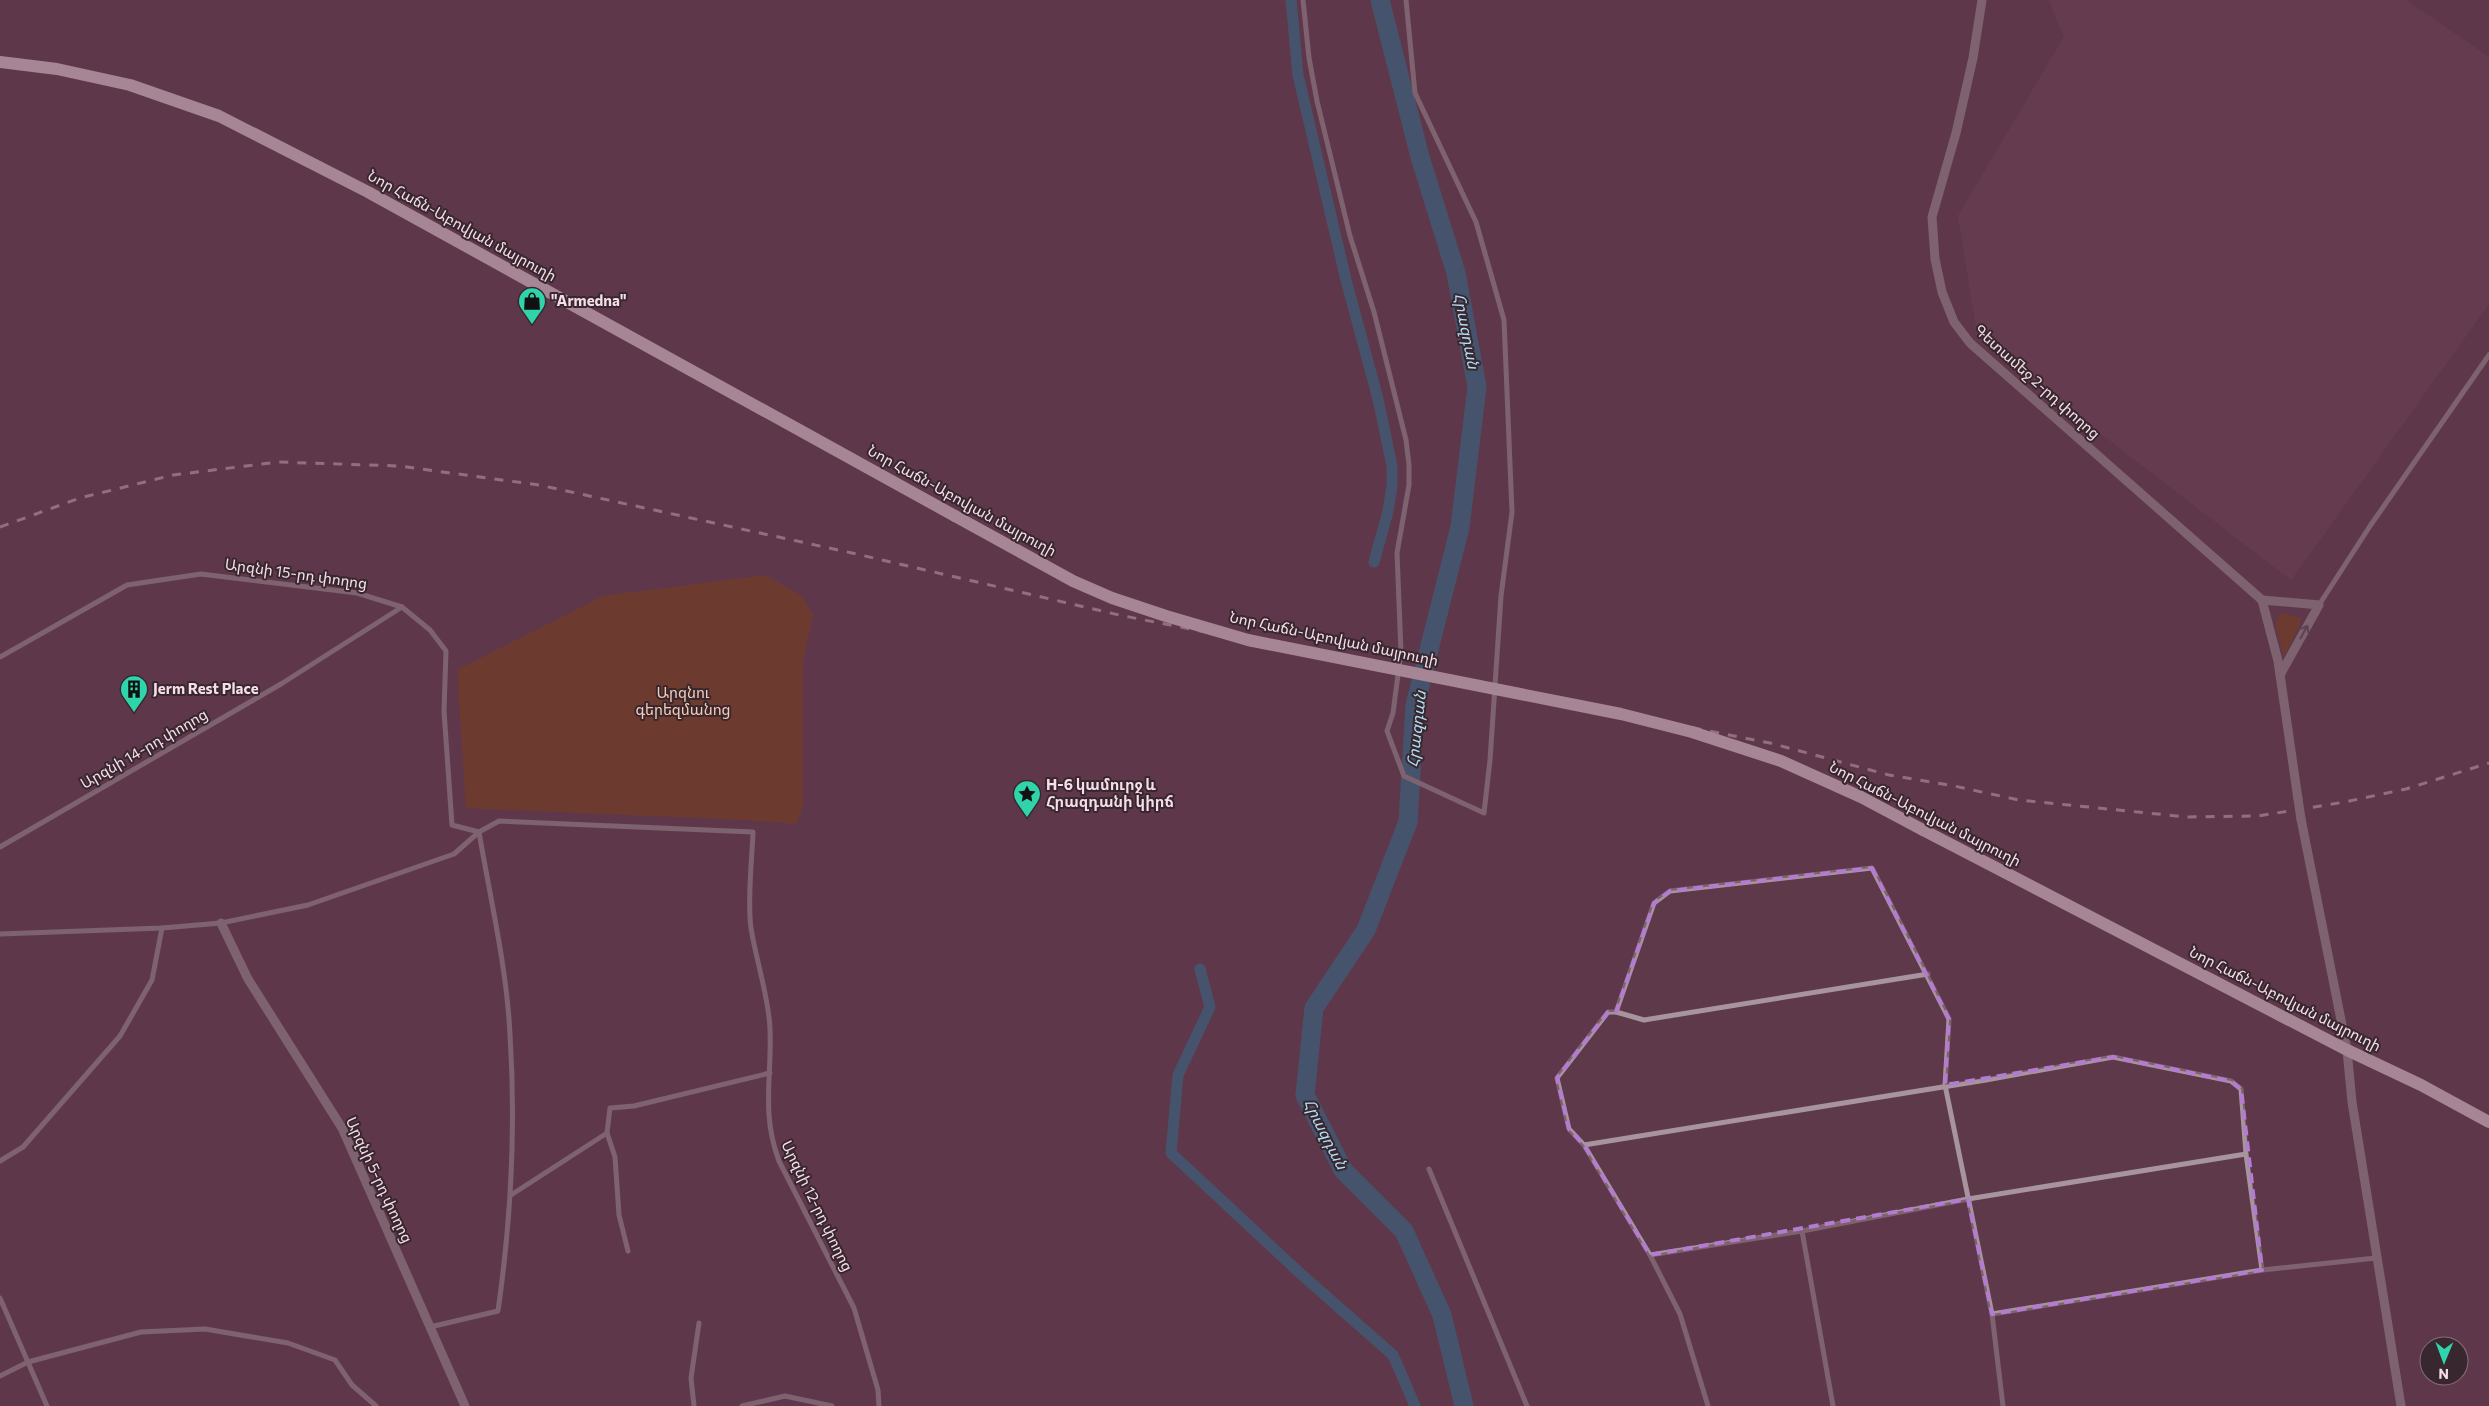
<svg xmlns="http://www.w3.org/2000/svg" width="2489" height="1406" font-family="Commissioner,'Noto Sans Armenian',sans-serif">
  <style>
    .built { fill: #6d4156 }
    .green { fill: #7e3d0f }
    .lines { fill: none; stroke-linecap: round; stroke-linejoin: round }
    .canal { stroke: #287495; stroke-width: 11 }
    .river { stroke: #287495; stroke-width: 19 }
    .minor { stroke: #a7949c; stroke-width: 5 }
    .tertiary { stroke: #a7949c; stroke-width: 9 }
    .primary { stroke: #fde5ef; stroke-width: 12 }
    .rail { stroke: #ceb2be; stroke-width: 3; stroke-dasharray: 9 9; stroke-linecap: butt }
    .tertiary-bridge { stroke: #a7949c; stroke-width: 9 }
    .primary-bridge { stroke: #fde5ef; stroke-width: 12 }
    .oneway { stroke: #5f4d54 }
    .marked { fill: none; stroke: #b27cd1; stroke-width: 4; stroke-dasharray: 10 6; stroke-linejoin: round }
    .labels { text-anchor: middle; stroke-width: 4; stroke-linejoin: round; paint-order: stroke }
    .street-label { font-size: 15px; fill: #f6dee8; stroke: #38272e }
    .poi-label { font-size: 15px; font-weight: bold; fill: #f6dee8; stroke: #38272e; text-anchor: start }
    .park-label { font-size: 15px; fill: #f6ccb5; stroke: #38272e }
    .water-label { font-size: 16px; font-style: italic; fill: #b0ddf4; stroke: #38272e }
  </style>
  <rect width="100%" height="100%" fill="#5e394a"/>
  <path class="built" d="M2049 0H2406L2489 57V304L2291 580 1978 339 1958 216 2064 37Z"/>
  <g class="green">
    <path d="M765 575 802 596 813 615 803 662V806L796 824 746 820 466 808 457 670 603 596Z"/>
    <path d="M2284 613 2302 619 2284 657 2275 623 2280 614Z"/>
  </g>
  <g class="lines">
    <g class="canal">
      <path d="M1291 0 1298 75 1346 280 1378 399 1392 466V486L1388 511 1374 562"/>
      <path d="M1200 969 1210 1007 1178 1075 1171 1153 1302 1275 1393 1355 1415 1406"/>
    </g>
    <path class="river" d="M1380 0 1420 157 1456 273 1477 387 1460 527 1415 705 1408 822 1366 930 1314 1008 1305 1095 1343 1170 1404 1231 1442 1315 1464 1406"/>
    <g class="minor">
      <path d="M1303 0 1309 58 1317 101 1350 236 1374 312 1406 440 1409 465V485L1397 553 1401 652 1393 713 1387 731 1404 776 1484 813 1490 760 1501 596 1512 512 1504 320 1476 222 1415 93 1406 0"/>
      <path d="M2319 605 2370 526 2489 355"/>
      <path d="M0 657 127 585 201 574 357 593 402 607 430 630 446 651 444 711 452 825 479 832"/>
      <path d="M0 847 281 684 402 607"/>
      <path d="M0 934 162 928 221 923 308 905 454 854 479 832 499 821 753 832C752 861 747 900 751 928 756 960 769 998 770 1029 772 1078 761 1113 779 1161L854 1308 878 1390 879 1406"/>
      <path d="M1616 1012 1644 1020 1928 974"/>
      <path d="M607 1133 615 1157 619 1215 628 1251"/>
      <path d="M1584 1145 1569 1129 1557 1078 1608 1012H1616L1654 903 1670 891 1872 868 1949 1019 1945 1085 1992 1314 2003 1406"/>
      <path d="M0 1161 23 1147 120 1036 152 980 162 928"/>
      <path d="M1429 1169 1527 1406"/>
      <path d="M511 1195 607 1133 610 1108 634 1106 770 1073"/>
      <path d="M1802 1231 1833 1406"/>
      <path d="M1650 1255 1802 1231 1968 1199 2246 1154 2262 1270 2376 1258"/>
      <path d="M0 1298 47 1406"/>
      <path d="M1992 1314 2262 1270"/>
      <path d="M430 1327 498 1311C511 1220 516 1127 510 1035 507 969 490 897 479 832"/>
      <path d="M0 1376 28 1362 141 1332 205 1329 288 1343 335 1360 352 1385 376 1406"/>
      <path d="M694 1406 691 1378 699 1323"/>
      <path d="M742 1406 785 1396 832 1406"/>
      <path d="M1708 1406 1680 1314 1650 1255 1584 1145 1986 1080 2113 1057 2231 1081 2241 1089 2246 1154"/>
    </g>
    <g class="tertiary">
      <path d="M1982 0 1973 58 1956 133 1932 217 1935 259 1942 292 1954 322 1970 343 2262 600 2278 661 2298 799"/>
      <path d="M2262 600 2319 605 2280 675"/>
      <path d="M2301 819 2347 1050 2352 1102 2401 1406"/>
      <path d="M221 923 248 979 342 1128 465 1406"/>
    </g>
    <g class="primary">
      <path d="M0 62 57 69 130 85 219 116 368 192 955 516"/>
      <path d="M1923 830 2347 1050 2421 1085 2489 1122"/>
    </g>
    <path class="rail" d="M0 527 80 498 173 475 278 462 399 466 539 485 852 553 1119 615 1770 743 1889 775 1954 786 2019 800 2187 817 2258 816 2345 802 2406 789 2489 763"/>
    <path class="tertiary-bridge" d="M2298 799 2301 819"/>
    <path class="primary-bridge" d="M955 516 1073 581 1112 598 1166 616 1248 640 1621 714 1692 732 1781 761 1861 797 1923 830"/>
  </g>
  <defs><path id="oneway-shaft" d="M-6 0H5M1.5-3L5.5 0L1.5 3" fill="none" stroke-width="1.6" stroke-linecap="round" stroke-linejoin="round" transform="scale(1.25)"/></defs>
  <use class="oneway" href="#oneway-shaft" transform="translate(2304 632) rotate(-61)"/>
  <path d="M0 0H2489V1406H0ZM1872 868 1949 1019 1945 1085 2113 1057 2231 1081 2241 1089 2262 1270 1992 1314 1968 1199 1650 1255 1584 1145 1569 1129 1557 1078 1608 1012H1616L1654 903 1670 891Z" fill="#5e394a" fill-opacity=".55" fill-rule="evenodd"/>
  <path class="marked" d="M1872 868 1949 1019 1945 1085 2113 1057 2231 1081 2241 1089 2262 1270 1992 1314 1968 1199 1650 1255 1584 1145 1569 1129 1557 1078 1608 1012H1616L1654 903 1670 891Z"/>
  <defs>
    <g id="shop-pin" transform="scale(1.4375)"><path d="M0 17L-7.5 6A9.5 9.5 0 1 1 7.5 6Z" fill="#2fd4aa" stroke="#38272e"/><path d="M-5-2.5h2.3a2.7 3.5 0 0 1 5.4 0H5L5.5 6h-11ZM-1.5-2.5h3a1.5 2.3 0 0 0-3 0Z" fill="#111"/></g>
    <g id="building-pin" transform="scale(1.4375)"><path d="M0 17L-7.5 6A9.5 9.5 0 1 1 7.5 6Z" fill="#2fd4aa" stroke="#38272e"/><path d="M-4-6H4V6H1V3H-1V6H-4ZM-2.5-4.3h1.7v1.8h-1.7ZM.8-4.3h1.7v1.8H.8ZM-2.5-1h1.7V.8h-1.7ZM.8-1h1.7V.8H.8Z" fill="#111"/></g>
    <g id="sight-pin" transform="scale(1.4375)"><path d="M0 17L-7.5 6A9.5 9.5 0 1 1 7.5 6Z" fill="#2fd4aa" stroke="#38272e"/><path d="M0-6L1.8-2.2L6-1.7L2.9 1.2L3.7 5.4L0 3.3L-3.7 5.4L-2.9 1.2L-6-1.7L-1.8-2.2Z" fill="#111"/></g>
  </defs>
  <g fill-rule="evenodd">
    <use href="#shop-pin" x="532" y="301"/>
    <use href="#building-pin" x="134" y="689"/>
    <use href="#sight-pin" x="1027" y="794"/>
  </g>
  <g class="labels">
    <g class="street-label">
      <text transform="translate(462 226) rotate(29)" y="5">Նոր Հաճն-Աբովյան մայրուղի</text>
      <text transform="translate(2037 382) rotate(42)" y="5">Գետամեջ 2-րդ փողոց</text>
      <text transform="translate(962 501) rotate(29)" y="5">Նոր Հաճն-Աբովյան մայրուղի</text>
      <text transform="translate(296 574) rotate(8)" y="5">Արզնի 15-րդ փողոց</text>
      <text transform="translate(1334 639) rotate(12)" y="5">Նոր Հաճն-Աբովյան մայրուղի</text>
      <text transform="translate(144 749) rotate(-30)" y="5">Արզնի 14-րդ փողոց</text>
      <text transform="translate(1925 814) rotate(27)" y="5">Նոր Հաճն-Աբովյան մայրուղի</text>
      <text transform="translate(2285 999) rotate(27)" y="5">Նոր Հաճն-Աբովյան մայրուղի</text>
      <text transform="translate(379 1180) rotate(65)" y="5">Արզնի 5-րդ փողոց</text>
      <text transform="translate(817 1206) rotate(64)" y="5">Արզնի 12-րդ փողոց</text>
    </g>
    <g class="poi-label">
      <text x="551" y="306">"Armedna"</text>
      <text x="153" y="694">Jerm Rest Place</text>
      <text x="1046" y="790">H-6 կամուրջ և<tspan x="1046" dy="17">Հրազդանի կիրճ</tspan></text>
    </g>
    <g class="park-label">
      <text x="683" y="698">Արզնու<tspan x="683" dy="17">գերեզմանոց</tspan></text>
    </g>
    <g class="water-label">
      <text transform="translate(1467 331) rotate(79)" y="6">Հրազդան</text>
      <text transform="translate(1416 729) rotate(-84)" y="6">Հրազդան</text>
      <text transform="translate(1326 1134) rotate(63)" y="6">Հրազդան</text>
    </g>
  </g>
  <g transform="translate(2444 1361) rotate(181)"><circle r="24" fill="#38272e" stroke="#847078"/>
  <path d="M0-4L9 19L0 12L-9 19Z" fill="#2fd4aa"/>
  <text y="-8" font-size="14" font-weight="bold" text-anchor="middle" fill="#f6dee8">N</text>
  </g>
</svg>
